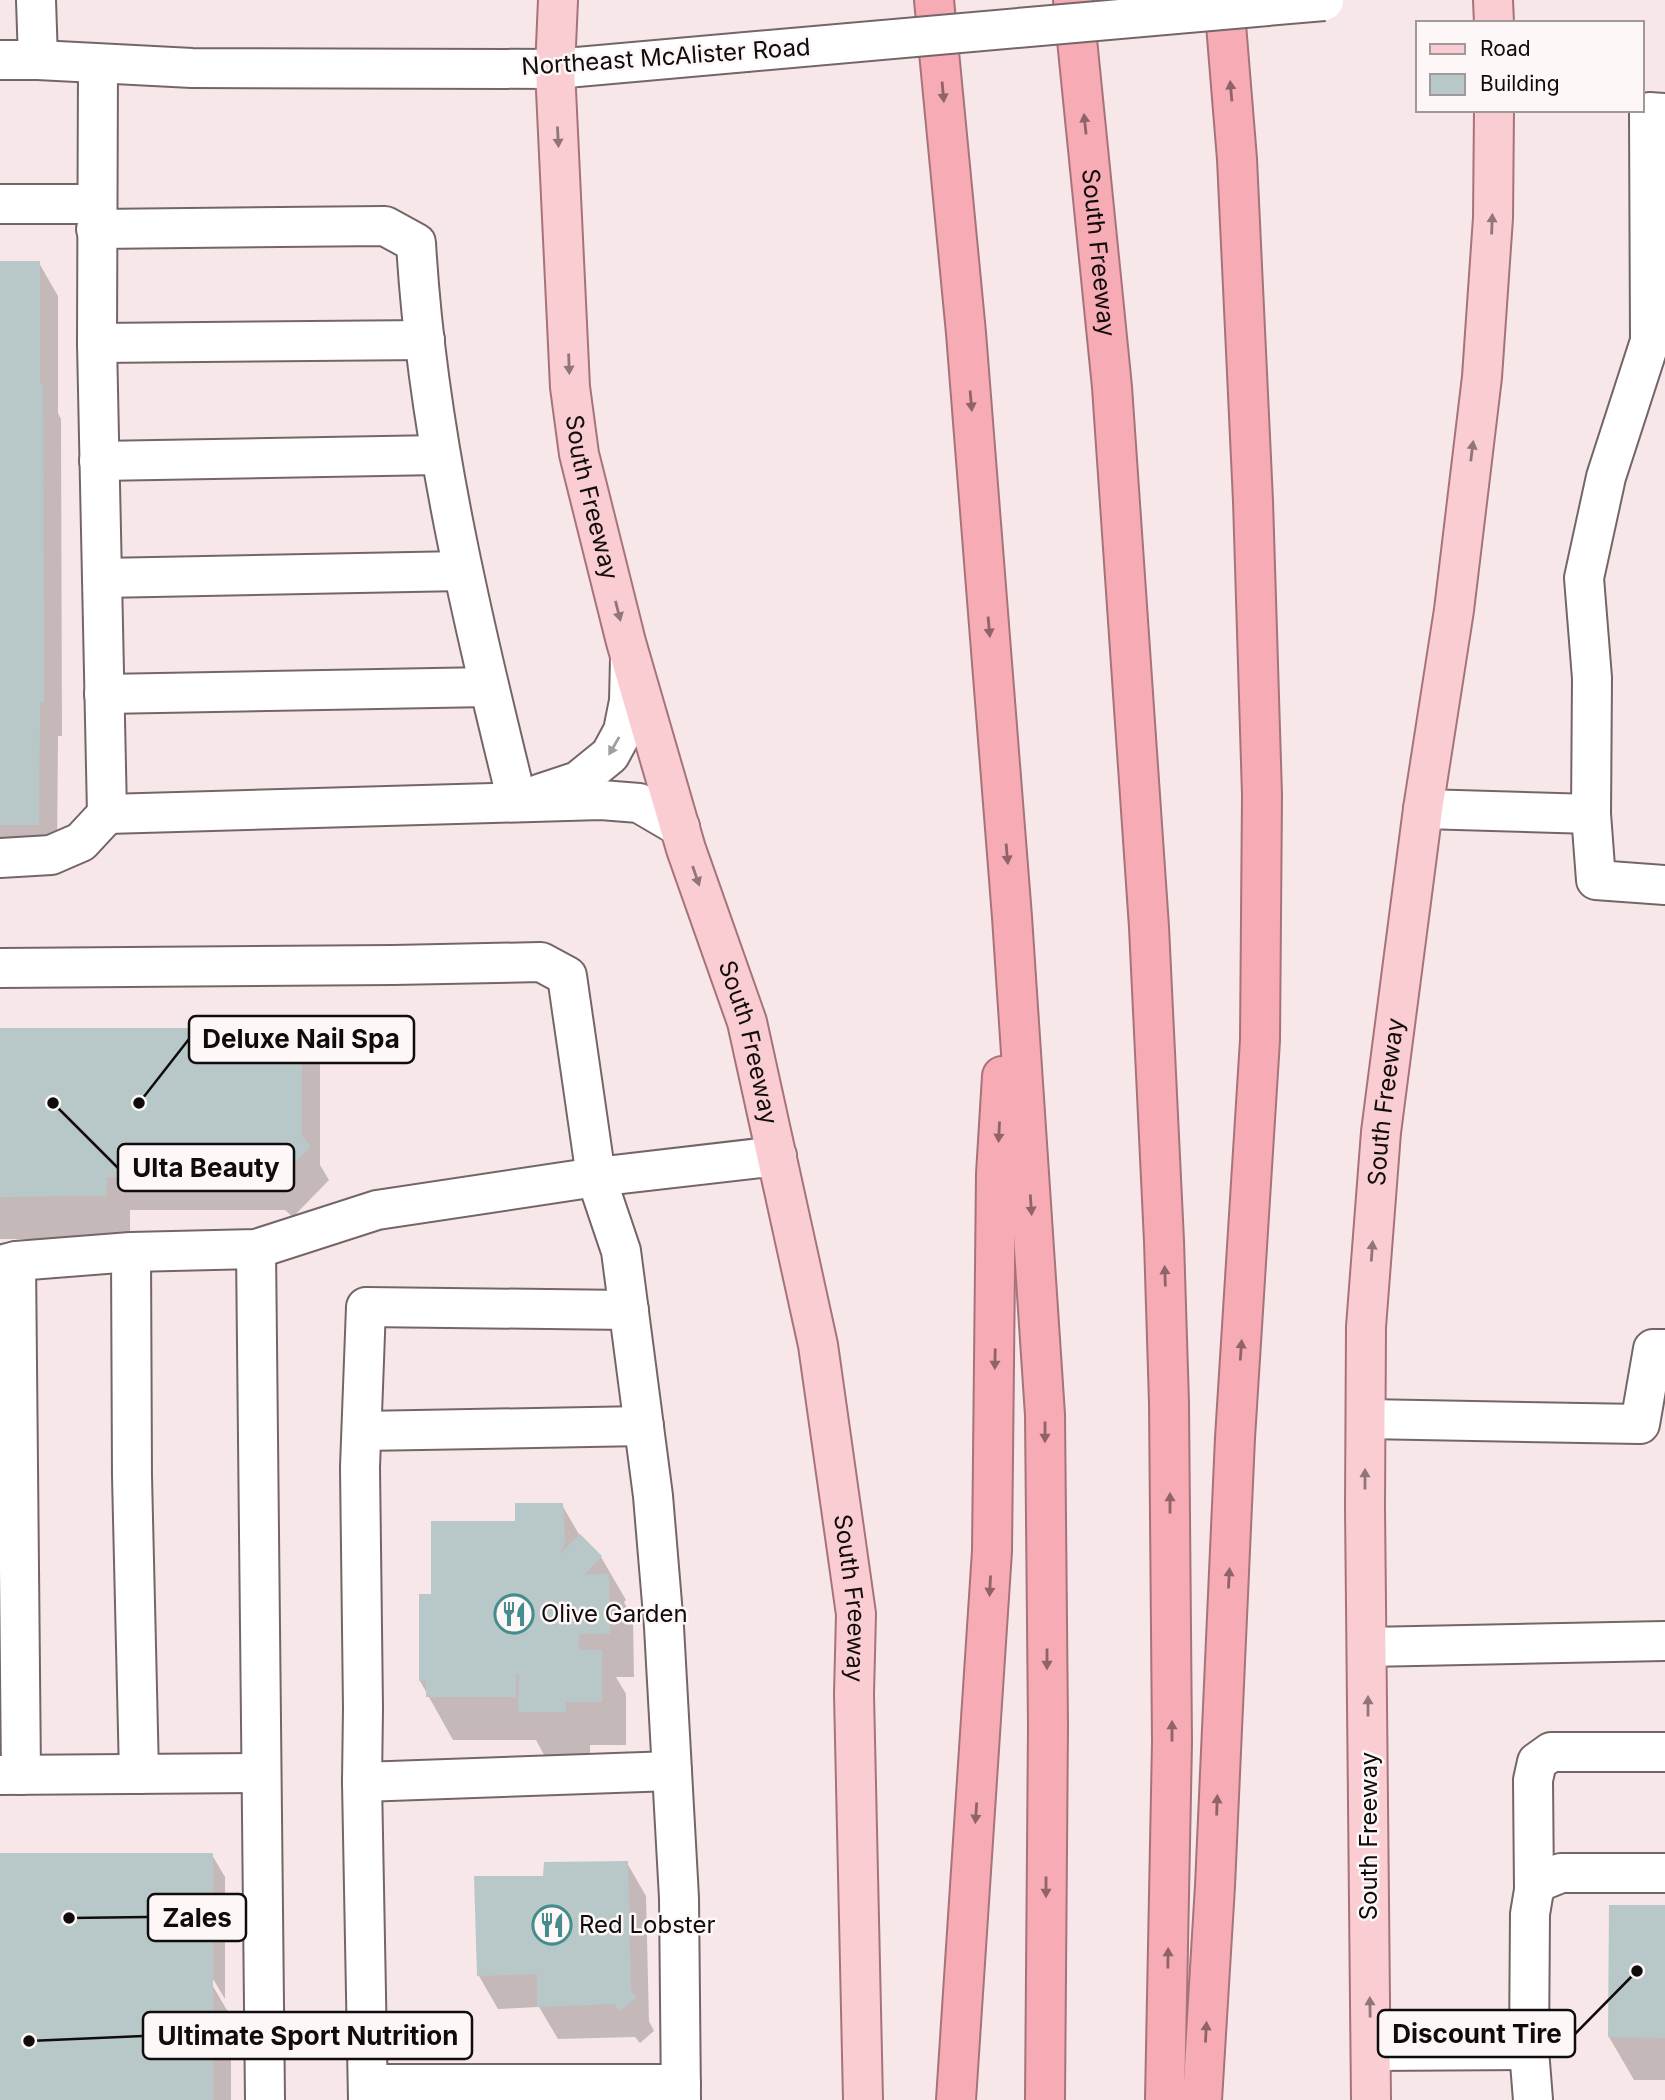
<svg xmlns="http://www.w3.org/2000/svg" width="1665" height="2100" font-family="Inter,sans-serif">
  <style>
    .shadow { fill: #0003 }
    .building { fill: #b8c8c8 }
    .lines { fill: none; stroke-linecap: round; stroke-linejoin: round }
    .minor-casing { stroke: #746668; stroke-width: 42 }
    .major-casing { stroke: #a6737a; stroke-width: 42 }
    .highway-casing { stroke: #a6737a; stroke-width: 42 }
    .minor { stroke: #fff; stroke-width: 38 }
    .major { stroke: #facdd3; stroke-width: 38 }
    .highway { stroke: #f7abb5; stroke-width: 38 }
    .minor-bridge-casing { stroke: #746668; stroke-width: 42; stroke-linecap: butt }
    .minor-bridge { stroke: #fff; stroke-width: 38 }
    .oneway { fill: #906369 }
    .oneway2 { fill: #917679 }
    .oneway3 { fill: #a09e9e }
    .labels { text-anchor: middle; stroke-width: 5; stroke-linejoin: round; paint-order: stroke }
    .street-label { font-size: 24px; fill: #110c0c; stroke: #fdf7f7 }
    .poi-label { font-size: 24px; fill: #110c0c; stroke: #fdf7f7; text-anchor: start }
    .leader { fill: none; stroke: #110c0c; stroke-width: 2.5 }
    .callout-dot { fill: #110c0c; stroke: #fdf7f7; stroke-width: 2.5 }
    .callout { fill: #fdf7f7; stroke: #110c0c; stroke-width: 2.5 }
    .callout-label { font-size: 26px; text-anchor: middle; font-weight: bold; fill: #110c0c }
  </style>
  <rect width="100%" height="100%" fill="#f7e7e8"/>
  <g class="shadow">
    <path d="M0 263H39L58 296V413L61 419 62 736H58L57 857H0Z"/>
    <path d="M0 1030H301L320 1063V1165L329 1180 293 1217 285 1210H130V1239H0Z"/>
    <path d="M562 1505 580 1536 601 1557 626 1600 624 1602 633 1619 634 1677H616L626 1694V1745H590V1755H544L536 1740H453L420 1681 432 1596 517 1523Z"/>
    <path d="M0 1855H212L225 1877V1999L210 1974 207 1976 231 2017V2100H0Z"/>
    <path d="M627 1863 646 1896 649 2021 654 2031 640 2043 635 2037 558 2039 539 2007 498 2009 479 1976 545 1878Z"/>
    <path d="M1665 1907V2080H1634L1609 2037Z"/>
  </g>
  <g class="building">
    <path d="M0 261H40V384H43L44 703H40L39 825H0Z"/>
    <path d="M0 1028H302V1136L311 1146 273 1185 265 1177H107V1196L0 1197Z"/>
    <path d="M515 1503H563L565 1544 558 1556 580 1534 602 1556 585 1574H609L610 1634H579V1650H602V1702H566V1712H518L519 1674H516V1697H426V1681H419V1594H431V1521H515Z"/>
    <rect x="0" y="1853" width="213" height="247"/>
    <path d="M628 1861 631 1991 637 1997 620 2011 614 2004 537 2007V1974L477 1976 474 1876H543L544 1862Z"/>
    <path d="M1609 1905H1665V2038L1608 2037Z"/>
  </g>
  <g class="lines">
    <g class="minor-casing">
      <g id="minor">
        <path d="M36 0 38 60"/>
        <path d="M0 60H38L192 68 555 69 746 52"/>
        <path d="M0 204H96"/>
        <path d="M96 229 385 226 416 243C427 433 472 617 517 801"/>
        <path d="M97 343 425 340"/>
        <path d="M99 461 440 455"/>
        <path d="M102 578 463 571"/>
        <path d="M104 694 489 687"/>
        <path d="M539 794 578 781 610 755 623 731 629 701 630 659"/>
        <path d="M1423 809 1591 814 1596 880 1665 885"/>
        <path d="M107 814 601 800 639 803 680 827"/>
        <path d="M1591 814 1592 678 1584 578 1606 477 1650 341 1649 112 1665 113"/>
        <path d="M0 858 51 855 81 842 107 814 97 343 98 64"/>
        <path d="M0 968 393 965 541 962 567 976 596 1177 621 1251 653 1496 664 1627 679 1898 681 2100"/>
        <path d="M256 1249 265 2100"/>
        <path d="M131 1252 132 1476 139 1774"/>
        <path d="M16 1261 21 1775"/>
        <path d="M0 1265 16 1261 131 1252 256 1249 377 1210 596 1177 777 1156"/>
        <path d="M1366 1419 1640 1424 1653 1349H1665"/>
        <path d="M362 1431 644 1426"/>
        <path d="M1367 1647 1665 1641"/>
        <path d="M0 1775 260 1773"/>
        <path d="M362 1782 672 1771"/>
        <path d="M1534 1890 1533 1780 1537 1762 1551 1752H1665"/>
        <path d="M1371 2051 1529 2050"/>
        <path d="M368 2084H681"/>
        <path d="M368 2100 362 1782 363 1708 360 1467 366 1307 629 1310"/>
        <path d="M1533 2100 1529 2050 1530 1914 1534 1890 1541 1881 1561 1873H1665"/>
      </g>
    </g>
    <g class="major-casing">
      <g id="major">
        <path id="s1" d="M558 0 555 69 570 387 579 454 626 642 686 849 747 1022 818 1345 856 1614 854 1694 863 2100"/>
        <path d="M1493 0 1494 23"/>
        <path id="s2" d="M1371 2100 1365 1506 1366 1327 1381 1132 1423 809 1454 610 1482 377 1493 218 1494 110"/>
      </g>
    </g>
    <g class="highway-casing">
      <g id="highway">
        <path d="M934 0 966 333 1012 917 1045 1415 1048 1725 1045 2100"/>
        <path id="s3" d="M1073 0 1112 387 1149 927 1164 1241 1169 1403 1172 1742 1165 2100"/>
        <path d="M956 2100 992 1551 996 1174 1002 1076"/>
        <path d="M1202 2100 1215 1886 1235 1438 1260 1040 1262 795 1253 501 1237 159 1224 0"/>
      </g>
    </g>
    <use href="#minor" class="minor"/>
    <use href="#major" class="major"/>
    <use href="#highway" class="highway"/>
    <g class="minor-bridge-casing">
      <path id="minor-bridge" d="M746 52 1324 1"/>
    </g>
    <use href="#minor-bridge" class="minor-bridge"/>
  </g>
  <defs><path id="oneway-solid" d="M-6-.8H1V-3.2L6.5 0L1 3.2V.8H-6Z" transform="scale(1.75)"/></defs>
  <g class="oneway">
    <use href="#oneway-solid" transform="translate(1231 91) rotate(-95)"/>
    <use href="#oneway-solid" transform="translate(943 92) rotate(85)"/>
    <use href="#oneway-solid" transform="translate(1085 124) rotate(-96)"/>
    <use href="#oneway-solid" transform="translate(971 401) rotate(85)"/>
    <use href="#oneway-solid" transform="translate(989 627) rotate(85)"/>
    <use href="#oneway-solid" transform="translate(1007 854) rotate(85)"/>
    <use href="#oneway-solid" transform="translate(999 1132) rotate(93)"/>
    <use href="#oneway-solid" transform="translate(1031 1205) rotate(86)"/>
    <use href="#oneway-solid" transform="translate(1165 1276) rotate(-92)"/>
    <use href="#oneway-solid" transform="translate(1241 1350) rotate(-86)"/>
    <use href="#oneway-solid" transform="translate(995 1359) rotate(91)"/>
    <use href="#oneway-solid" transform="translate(1045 1432) rotate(90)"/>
    <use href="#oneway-solid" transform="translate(1170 1503) rotate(-90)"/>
    <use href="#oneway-solid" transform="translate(1229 1578) rotate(-87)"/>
    <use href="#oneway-solid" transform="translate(990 1586) rotate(93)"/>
    <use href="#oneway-solid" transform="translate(1047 1659) rotate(90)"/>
    <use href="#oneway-solid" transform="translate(1172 1731) rotate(-90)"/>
    <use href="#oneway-solid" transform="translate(1217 1805) rotate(-88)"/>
    <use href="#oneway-solid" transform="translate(976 1813) rotate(94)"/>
    <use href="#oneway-solid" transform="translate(1046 1887) rotate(90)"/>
    <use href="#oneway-solid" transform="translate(1168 1958) rotate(-89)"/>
    <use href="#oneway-solid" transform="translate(1206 2032) rotate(-87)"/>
  </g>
  <g class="oneway2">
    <use href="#oneway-solid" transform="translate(558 137) rotate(87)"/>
    <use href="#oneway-solid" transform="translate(1492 224) rotate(-88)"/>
    <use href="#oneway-solid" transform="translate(569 364) rotate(88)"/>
    <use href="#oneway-solid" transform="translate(1472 451) rotate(-83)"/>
    <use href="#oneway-solid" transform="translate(618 611) rotate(76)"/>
    <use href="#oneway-solid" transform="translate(696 876) rotate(71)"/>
    <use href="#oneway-solid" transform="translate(1372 1251) rotate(-86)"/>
    <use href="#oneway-solid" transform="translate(1365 1479) rotate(-90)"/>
    <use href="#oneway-solid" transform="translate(1368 1706) rotate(-90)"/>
    <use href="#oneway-solid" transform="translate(1370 2007) rotate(-91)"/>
  </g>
  <use class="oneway3" href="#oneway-solid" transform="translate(614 746) rotate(120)"/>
  <defs>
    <g id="restaurant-ring" transform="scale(2.0125)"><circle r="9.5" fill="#fdf7f7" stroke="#448c8d" stroke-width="1.5"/><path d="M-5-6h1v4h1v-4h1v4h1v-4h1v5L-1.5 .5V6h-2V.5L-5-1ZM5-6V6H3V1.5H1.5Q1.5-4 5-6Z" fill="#448c8d"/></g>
  </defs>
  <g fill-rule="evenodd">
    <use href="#restaurant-ring" x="514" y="1614"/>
    <use href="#restaurant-ring" x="552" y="1925"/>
  </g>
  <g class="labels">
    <g class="street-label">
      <text transform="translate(666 57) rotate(-4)" y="8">Northeast McAlister Road</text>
      <text dy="8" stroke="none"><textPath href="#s3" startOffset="254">South Freeway</textPath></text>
      <text dy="8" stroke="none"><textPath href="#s1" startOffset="500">South Freeway</textPath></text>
      <text dy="8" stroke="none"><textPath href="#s1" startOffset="1068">South Freeway</textPath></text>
      <text dy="8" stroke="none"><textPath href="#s2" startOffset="999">South Freeway</textPath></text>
      <text dy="8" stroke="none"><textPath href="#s1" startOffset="1634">South Freeway</textPath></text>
      <text transform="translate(1369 1836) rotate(-90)" y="8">South Freeway</text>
    </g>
    <g class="poi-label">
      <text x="541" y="1622">Olive Garden</text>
      <text x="579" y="1933">Red Lobster</text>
    </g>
  </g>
  <path class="leader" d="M139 1103L189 1039M53 1103L118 1168M69 1918L148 1917M1637 1971L1575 2034M29 2041L143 2036"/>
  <g class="callout-dot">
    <circle cx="139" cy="1103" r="7"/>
    <circle cx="53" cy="1103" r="7"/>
    <circle cx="69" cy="1918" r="7"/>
    <circle cx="1637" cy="1971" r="7"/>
    <circle cx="29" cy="2041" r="7"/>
  </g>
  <g class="callout">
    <rect x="189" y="1016" width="225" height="47" rx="7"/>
    <rect x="118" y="1144" width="176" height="47" rx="7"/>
    <rect x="148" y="1894" width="98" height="47" rx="7"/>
    <rect x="1378" y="2010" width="197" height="47" rx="7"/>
    <rect x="143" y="2012" width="329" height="47" rx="7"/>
  </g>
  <g class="callout-label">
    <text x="301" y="1048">Deluxe Nail Spa</text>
    <text x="206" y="1177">Ulta Beauty</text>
    <text x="197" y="1927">Zales</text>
    <text x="1477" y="2043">Discount Tire</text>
    <text x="308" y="2045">Ultimate Sport Nutrition</text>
  </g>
  <rect x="1416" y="21" width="228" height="91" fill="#fdf7f7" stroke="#9f9999" stroke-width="2"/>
  <rect x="1430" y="44" width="35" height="10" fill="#facdd3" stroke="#9f9999" stroke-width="2"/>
  <text x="1480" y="56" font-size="21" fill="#110c0c">Road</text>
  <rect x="1430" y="74" width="35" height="21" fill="#b8c8c8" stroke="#9f9999" stroke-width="2"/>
  <text x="1480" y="91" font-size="21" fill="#110c0c">Building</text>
</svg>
